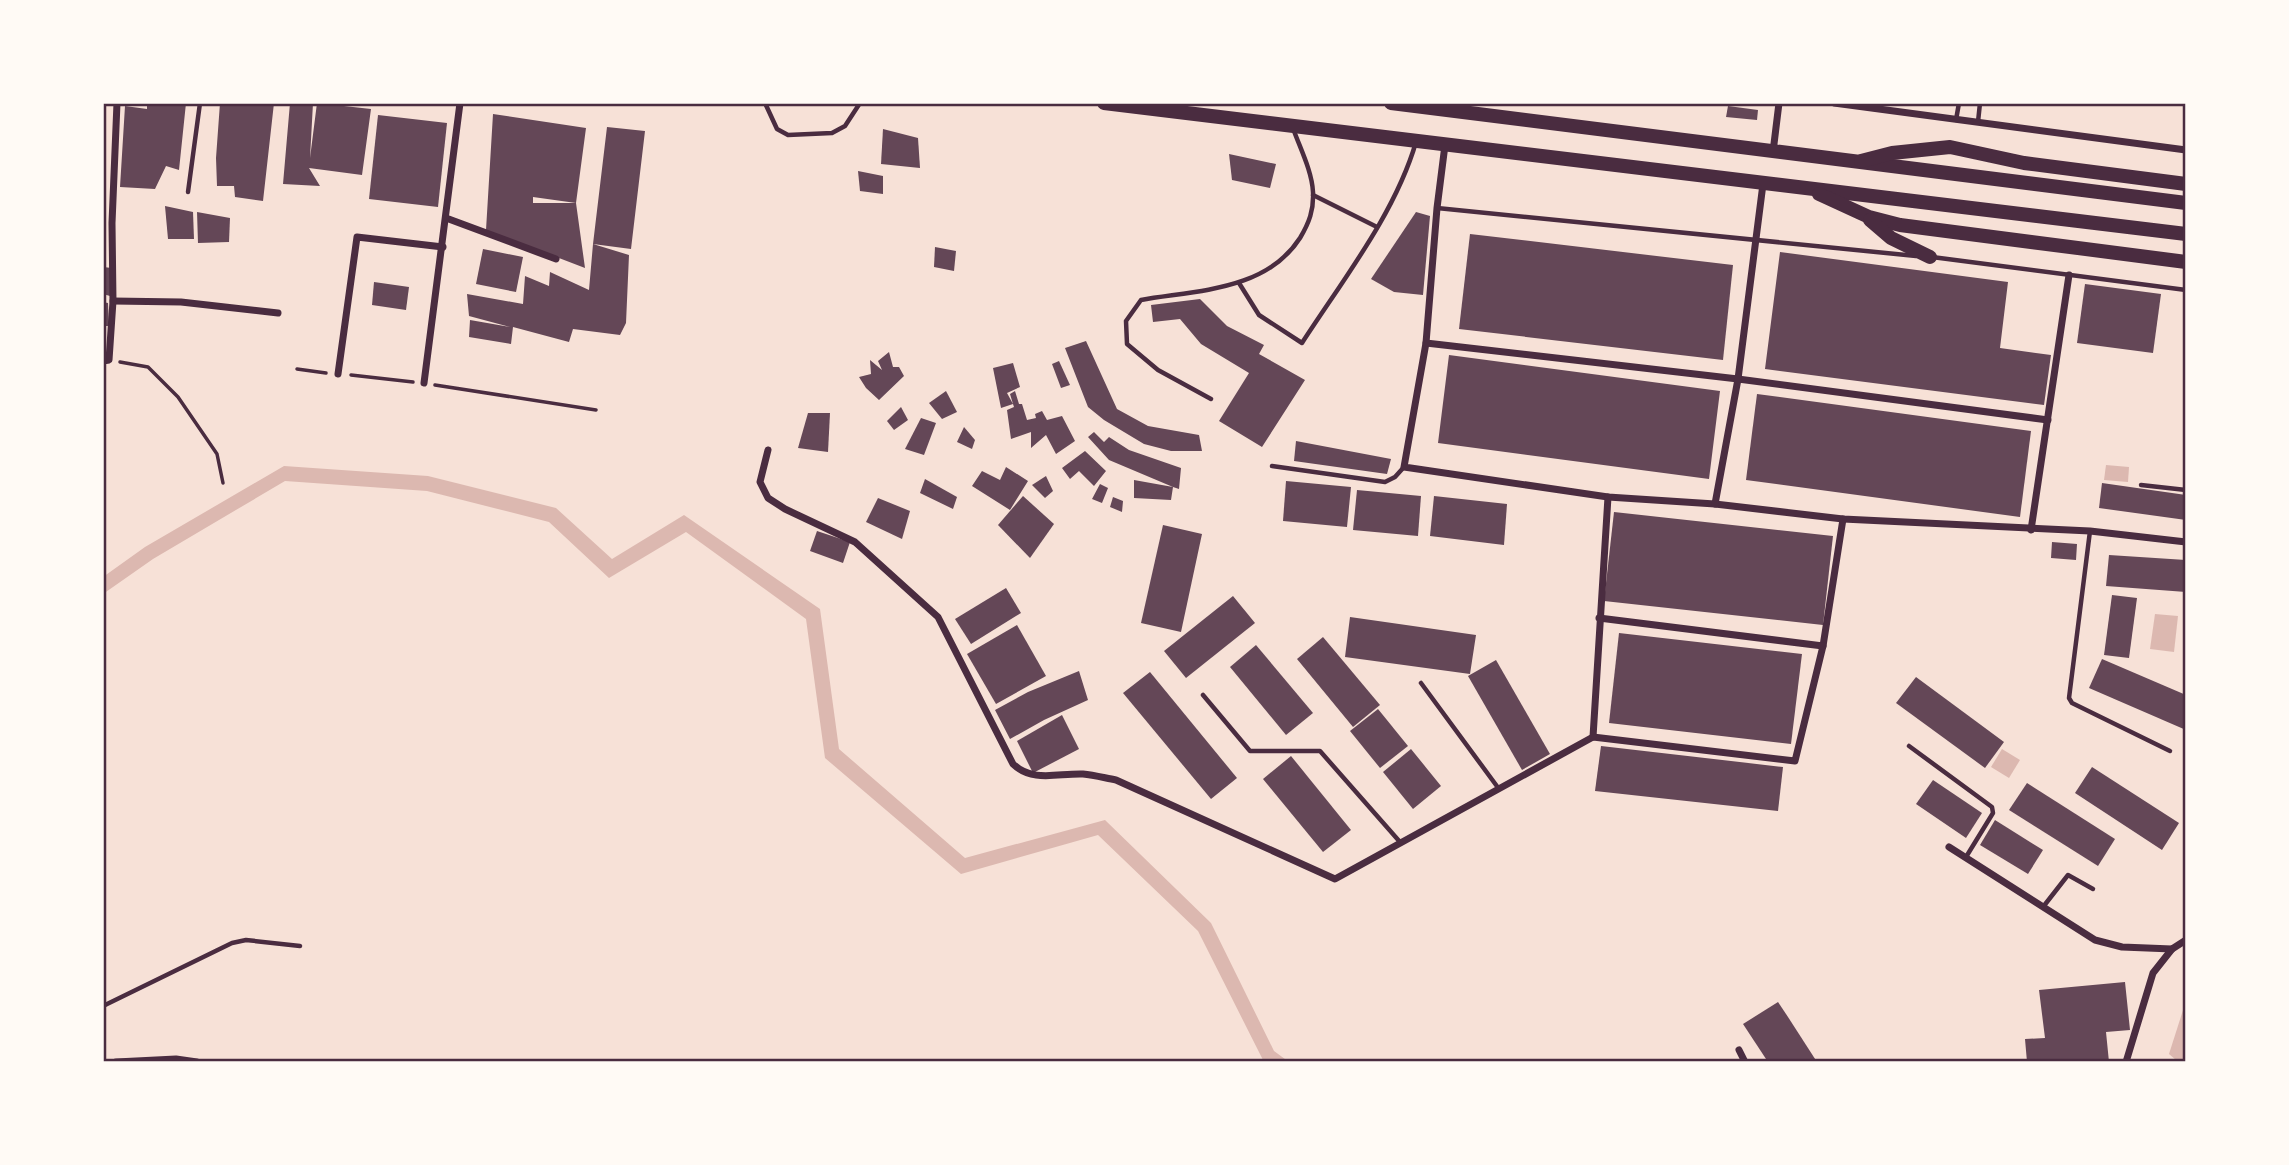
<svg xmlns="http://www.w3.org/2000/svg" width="2289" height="1165" font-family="Karla,sans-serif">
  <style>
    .water { fill: #dcb8b0 }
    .building { fill: #644757; fill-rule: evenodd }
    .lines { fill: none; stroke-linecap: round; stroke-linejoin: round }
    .path { stroke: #4a2c40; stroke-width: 3.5 }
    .service { stroke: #4a2c40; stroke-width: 4.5 }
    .minor { stroke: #4a2c40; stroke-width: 7 }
    .primary { stroke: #4a2c40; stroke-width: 14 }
    .neatline { fill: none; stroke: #4a2c40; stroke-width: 2.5 }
  </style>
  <rect width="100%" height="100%" fill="#f7e1d7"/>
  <g class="water">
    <path d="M2106 465 2129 467 2128 482 2104 480Z"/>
    <path d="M284 466 428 476 556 508 612 559 684 515 820 609 839 749 965 858 1105 820 1211 923 1274 1051 1289 1062H1264L1198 931 1098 835 961 874 825 758 806 619 686 532 609 578 549 522 427 491 285 481 153 559 103 594V577L145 547Z"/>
    <path d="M2155 614 2178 616 2174 652 2150 649Z"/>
    <path d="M2002 749 2020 760 2009 778 1991 767Z"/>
    <path d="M2184 1007 2186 1062 2176 1060 2169 1054Z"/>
  </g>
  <g class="building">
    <path d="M147 103H186L179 170 166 166 155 189 120 187 125 106 147 109Z"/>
    <path d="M220 103H274L263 201 235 197 234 186H217L216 158Z"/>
    <path d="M290 103H313L310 158 317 103 371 109 362 175 309 168 320 186 283 184Z"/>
    <path d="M1728 106 1758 110 1757 120 1726 117Z"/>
    <path d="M493 114 586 128 576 203 585 268 486 230ZM533 197 576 203H533Z"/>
    <path d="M378 115 447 123 438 207 369 199Z"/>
    <path d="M607 127 645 131 631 249 593 244 629 255 626 323 620 335 573 329 569 342 513 327 511 344 469 337 470 320 510 327 469 316 467 294 523 304 525 276 549 286 550 272 589 290 593 244Z"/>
    <path d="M883 129 918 138 920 168 881 164Z"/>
    <path d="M1229 154 1276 164 1270 188 1232 180Z"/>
    <path d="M858 171 883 176V194L860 191Z"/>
    <path d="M165 206 193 212 194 239H168Z"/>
    <path d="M197 212 230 218 229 242 198 243Z"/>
    <path d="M1416 212 1430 216 1423 295 1394 292 1371 279Z"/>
    <path d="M1470 234 1733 265 1723 360 1459 329Z"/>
    <path d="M935 247 956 251 954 271 934 267Z"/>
    <path d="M483 249 523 257 516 292 476 284Z"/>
    <path d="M1780 252 2008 282 2000 348 2051 355 2044 405 1765 369Z"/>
    <path d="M103 267 112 268 110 296 103 294Z"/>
    <path d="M374 282 409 287 406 310 372 305Z"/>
    <path d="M2085 284 2161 294 2153 353 2077 343Z"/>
    <path d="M1200 299 1227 326 1264 345 1259 354 1305 380 1262 447 1219 421 1249 373 1201 344 1180 319 1153 322 1151 305Z"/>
    <path d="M103 302 108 303 109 326H103Z"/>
    <path d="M1086 341 1117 409 1148 426 1199 435 1202 451H1171L1144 444 1104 420 1088 407 1065 348Z"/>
    <path d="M889 352 893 367H899L904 376 879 400 866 388 859 377 871 374 870 360 882 370 878 361Z"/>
    <path d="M1449 355 1720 391 1709 479 1438 443Z"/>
    <path d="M1059 361 1070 385 1061 388 1052 364Z"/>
    <path d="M1013 363 1020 387 1007 393 1013 404 1010 394 1015 391 1019 404H1022L1027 420 1036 418 1035 414 1042 411 1047 420 1062 416 1075 441 1056 454 1046 435 1031 448V432L1011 439 1007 410 1014 407 1013 404 1001 408 993 368Z"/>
    <path d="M946 391 957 412 942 419 929 403Z"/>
    <path d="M1757 394 2031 431 2020 517 1746 480Z"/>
    <path d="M901 407 908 420 894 430 887 421Z"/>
    <path d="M808 413H830L828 452 798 448Z"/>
    <path d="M921 418 936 423 924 455 905 449Z"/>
    <path d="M964 427 975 440 972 449 957 442Z"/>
    <path d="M1094 432 1104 442 1109 437 1129 450 1181 468 1179 489 1173 487 1171 500 1134 498V480L1173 487 1109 460 1088 437Z"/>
    <path d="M1296 441 1391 459 1387 474 1294 461Z"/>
    <path d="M1085 451 1106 471 1094 486 1079 471 1070 479 1062 468Z"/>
    <path d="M1006 467 1028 481 1010 510 972 486 982 471 1000 480Z"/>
    <path d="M1046 476 1053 491 1045 498 1032 485Z"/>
    <path d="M925 479 957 497 953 509 920 493Z"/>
    <path d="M1286 481 1351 487 1347 527 1283 521Z"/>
    <path d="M2102 483 2186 495V520L2099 508Z"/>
    <path d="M1100 484 1108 488 1102 503 1092 499Z"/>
    <path d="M1357 490 1421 496 1418 536 1353 530Z"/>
    <path d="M1023 496 1054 524 1030 558 998 525Z"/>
    <path d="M1434 496 1507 504 1504 545 1430 536Z"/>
    <path d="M1113 497 1123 501 1122 512 1110 507Z"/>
    <path d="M878 498 910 511 902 539 866 522Z"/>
    <path d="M1614 512 1833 536 1823 625 1604 601Z"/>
    <path d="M1163 525 1202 534 1181 632 1141 623Z"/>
    <path d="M817 531 850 542 843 563 810 551Z"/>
    <path d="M2052 542 2077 544 2076 560 2051 558Z"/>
    <path d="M2109 555 2186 560V592L2106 586Z"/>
    <path d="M1006 588 1021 613 971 644 955 619Z"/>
    <path d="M2112 595 2137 598 2129 658 2104 655Z"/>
    <path d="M1233 596 1255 623 1186 678 1164 651Z"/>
    <path d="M1350 617 1476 635 1470 674 1345 657Z"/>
    <path d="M1017 625 1046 676 996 704 967 654Z"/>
    <path d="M1619 633 1802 654 1791 744 1609 723Z"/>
    <path d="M1323 637 1380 705 1353 727 1297 659Z"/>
    <path d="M1256 645 1313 713 1286 735 1230 667Z"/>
    <path d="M2102 659 2186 695V730L2089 688Z"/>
    <path d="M1496 660 1550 754 1522 770 1468 676Z"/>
    <path d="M1079 671 1088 700 1044 720 1010 739 995 710 1028 692Z"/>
    <path d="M1150 672 1237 778 1211 799 1123 693Z"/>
    <path d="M1916 677 2004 742 1985 768 1896 703Z"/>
    <path d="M1378 709 1408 746 1380 768 1350 731Z"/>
    <path d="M1062 715 1079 749 1033 773 1017 741Z"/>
    <path d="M1601 746 1783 767 1778 811 1595 791Z"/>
    <path d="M1411 749 1441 786 1413 809 1383 772Z"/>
    <path d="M1291 756 1351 830 1323 852 1263 779Z"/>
    <path d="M2092 767 2179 823 2162 850 2075 793Z"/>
    <path d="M1933 780 1982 813 1966 838 1916 804Z"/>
    <path d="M2027 783 2115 839 2098 866 2009 810Z"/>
    <path d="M1995 820 2043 850 2028 874 1980 845Z"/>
    <path d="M2125 982 2130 1030 2106 1032 2109 1062H2027L2025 1039 2045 1038 2039 990Z"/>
    <path d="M1778 1002 1788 1017 1817 1062H1768L1743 1024Z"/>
  </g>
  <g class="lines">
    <g class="path">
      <path d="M120 362 148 367 178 397 217 454 223 483"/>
      <path d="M297 369 326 373"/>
      <path d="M351 375 413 382"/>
      <path d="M435 385 596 410"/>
    </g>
    <g class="service">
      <path d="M765 103 777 129 788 135 832 133 845 126 860 103"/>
      <path d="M2183 103 2186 104"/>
      <path d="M1956 120 1959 103"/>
      <path d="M1978 122 1980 103"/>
      <path d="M188 192 200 103"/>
      <path d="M1313 195 1377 227"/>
      <path d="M1437 208 1916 256"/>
      <path d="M1932 257 2186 290"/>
      <path d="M1239 283 1259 315 1302 343C1342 281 1395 214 1416 142"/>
      <path d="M1211 399 1158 370 1127 344 1126 321 1141 300C1197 290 1266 291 1300 238 1309 223 1314 210 1313 192 1312 172 1301 150 1294 131"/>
      <path d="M1272 466 1385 482 1395 477 1404 467"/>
      <path d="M2141 485 2186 490"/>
      <path d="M2090 531 2069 698 2072 703 2170 751"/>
      <path d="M1421 683 1499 789"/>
      <path d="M1203 695 1250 751H1320L1400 842"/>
      <path d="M1909 746 1992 807 1993 813 1966 857"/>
      <path d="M2043 907 2068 875 2093 889"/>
      <path d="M103 1006 232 943 246 940 300 946"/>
    </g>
    <g class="minor">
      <path d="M1834 103 2186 150"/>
      <path d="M1445 145 1437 208 1426 343 1404 467 1608 497 1715 504 1843 519 2090 531 2186 542"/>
      <path d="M1773 152 1779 103"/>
      <path d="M446 218 556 259"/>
      <path d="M113 301 181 302 278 313"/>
      <path d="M1426 343 1738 379 2048 420"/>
      <path d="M103 361 109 360 113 301 112 223 117 103"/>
      <path d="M338 374 357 237 443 247"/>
      <path d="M424 383 460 103"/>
      <path d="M768 450 760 482 768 498 785 509 855 542 938 617 1013 764C1033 783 1058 773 1083 774 1094 775 1105 778 1116 780L1335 879 1593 737 1795 761 1823 646 1843 519"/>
      <path d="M1715 504 1738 379 1763 184"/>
      <path d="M2031 530 2069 275"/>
      <path d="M1599 618 1823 646"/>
      <path d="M1593 737 1608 497"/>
      <path d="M1949 847 2095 940 2122 947 2172 949 2186 940"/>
      <path d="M1739 1050 1745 1062"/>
      <path d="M116 1062 176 1059 197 1062"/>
      <path d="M2126 1062 2153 973 2172 949"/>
    </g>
    <g class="primary">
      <path d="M1104 103 2186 234"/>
      <path d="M1391 103 2186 203"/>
      <path d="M1861 161 1892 153 1950 147 2024 163 2186 184"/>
      <path d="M1819 194 1869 217 1900 225 2186 262"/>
      <path d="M1870 220 1891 238 1930 257"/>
    </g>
  </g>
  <rect width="2289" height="1165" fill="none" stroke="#fffaf5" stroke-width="210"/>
  <rect x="105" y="105" width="2079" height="955" class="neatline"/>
</svg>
